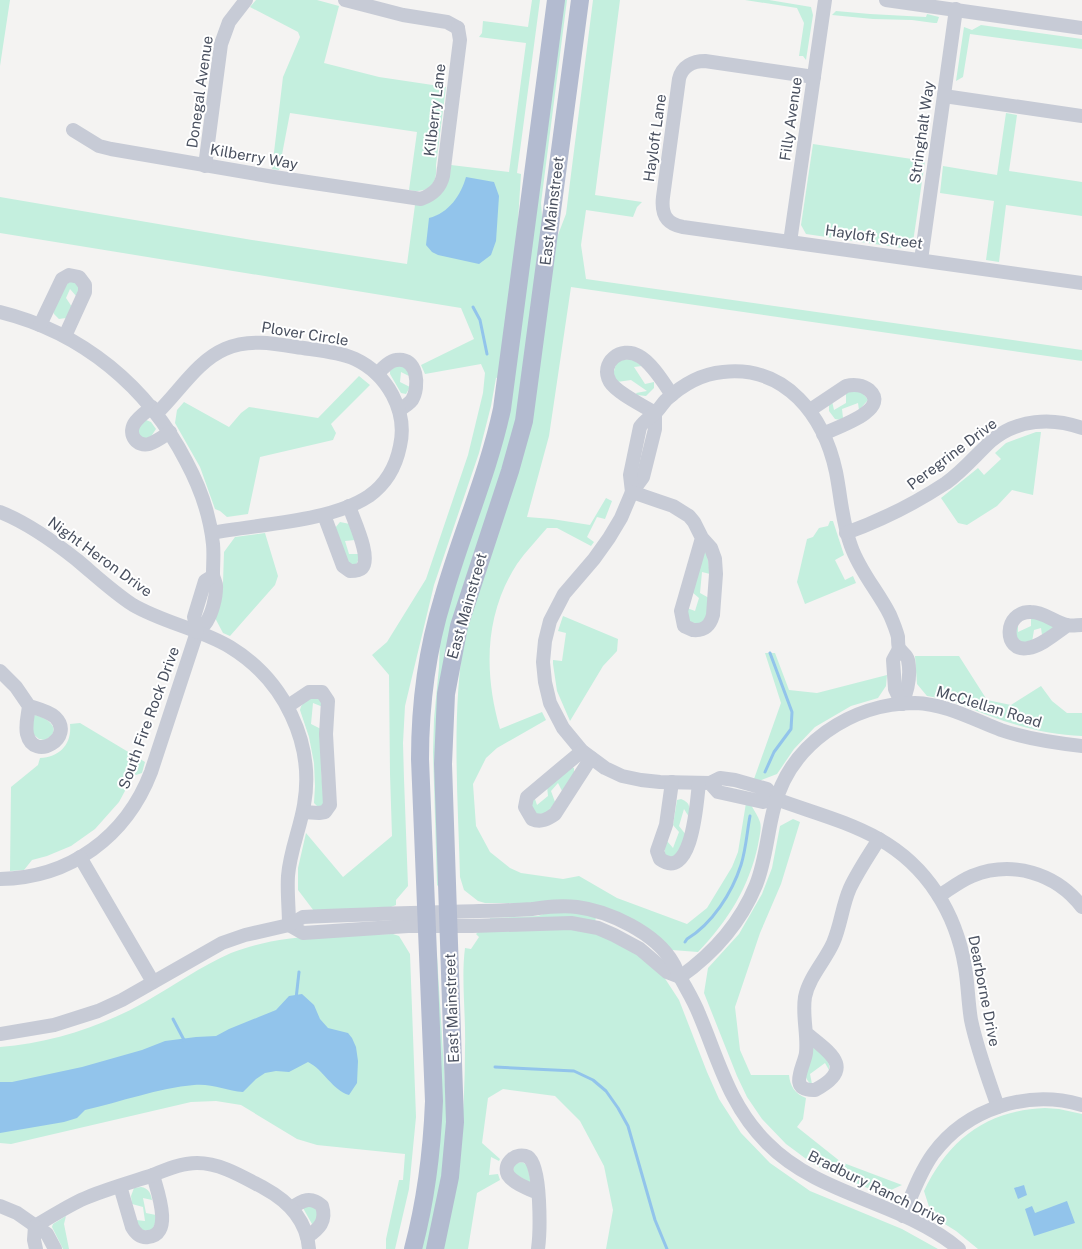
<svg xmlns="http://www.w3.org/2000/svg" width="1082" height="1249" font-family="'Public Sans',sans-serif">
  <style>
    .green { fill: #c4efde }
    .water { fill: #92c4eb }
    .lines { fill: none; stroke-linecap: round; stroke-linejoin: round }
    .stream { stroke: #92c4eb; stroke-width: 3 }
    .minor { stroke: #c7cbd6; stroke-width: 14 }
    .major { stroke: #b3bbd0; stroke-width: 18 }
    .labels { text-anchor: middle; stroke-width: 4; stroke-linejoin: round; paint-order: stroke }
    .street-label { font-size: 15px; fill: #4a5160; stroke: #fff }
  </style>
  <rect width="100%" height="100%" fill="#f4f3f2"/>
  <g class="green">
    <path d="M0 0H10L0 66Z"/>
    <path d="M256 0H317L339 6 324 63 379 77 446 87 436 165C438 185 428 194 409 190L417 132 290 113 279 170 272 169 283 77 300 37 298 32 250 7Z"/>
    <path d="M532 0H540L517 173 521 174 516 252 500 377 496 378 491 406 479 453 434 585 405 706 403 743 404 779 408 886 396 900V905L391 907 314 911 298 890V868L306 833 343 877 392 836 390 774 389 675 372 655 387 642 426 579 468 455 483 393 485 373 481 364 425 374 421 365 474 339 461 308 0 233V197L252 240 407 264 415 205C442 192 446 197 451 165L509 172 526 43 479 37 482 33 483 21 528 27Z"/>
    <path d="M563 0H567L541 203 543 230 514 433 460 596 439 887 437 885 433 752 434 719 439 667 440 641 446 610 476 519Z"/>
    <path d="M593 0H620L595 195 642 202 637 207 633 217 586 210 581 245 586 279 1082 350V361L571 287 549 436 527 517 552 519 590 525 606 498 612 501 605 519 597 517 587 537 594 542 591 546 557 528H547C537 540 526 551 517 564 484 615 484 673 500 729L542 712 546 720 497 748 486 758 473 784 476 826 490 852 510 868 521 873 563 879 579 876 617 898 687 924 707 908 732 867 738 852 746 803 751 805C754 810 758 816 760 822 762 828 759 839 758 845 749 887 728 921 698 952L672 950 661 939 634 921 519 903H485L478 901 464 890 460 877C458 796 451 714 465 632L509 497 556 240 566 214Z"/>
    <path d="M745 0H769L811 7 813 15 806 60 803 56H799L804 23 797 8Z"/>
    <path d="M836 11 870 14 926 17 927 14 939 17 937 23H934L912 20 873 19 832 15Z"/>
    <path d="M981 25 1082 39V49L970 34 963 77 956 81 964 27 972 30Z"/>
    <path d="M1006 113 1017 115 1009 171 1082 182V216L1006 205 999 262 986 260 994 201 940 193 943 166 997 175Z"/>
    <path d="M813 144 925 161 913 242 907 248H902L806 234 801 225Z"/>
    <path d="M72 281 79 284 77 297 70 289 66 298 72 307 66 318 59 319 54 314 53 311 64 285Z"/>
    <path d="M632 359 642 366 634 367 645 384 654 382V388L646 396 637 395 636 393 647 391 631 380 617 382C611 374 615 367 618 360Z"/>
    <path d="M397 365 406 368 411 377 401 372 400 382 410 387 406 394 401 393 390 374V371Z"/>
    <path d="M359 376 370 385 331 424 336 433 333 440 260 457 248 514 227 517 220 511 215 509 200 467 175 423 177 410 184 402 229 427 241 413 249 407 318 418Z"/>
    <path d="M846 391 862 392 868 400 859 410 858 403 842 409 843 418 841 420 835 419 829 411V403L832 401 834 410 846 403Z"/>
    <path d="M146 420 151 422 156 429 150 438 146 439 139 436 138 426Z"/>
    <path d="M1036 432H1041L1033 495 1012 490 997 506 967 525 958 523 941 498 978 468 984 475 1001 459 995 453 1006 443Z"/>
    <path d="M830 521H833L844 555 835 560 845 580 853 576 856 583 805 604 797 582 807 539 813 537 819 528 828 526Z"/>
    <path d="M340 522 350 524 355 540 345 541 349 554H359L360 556 356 565 349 566 335 528Z"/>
    <path d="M265 533 278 576 275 585 230 636 223 633 214 616 223 583 224 552 235 537Z"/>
    <path d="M704 551 707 554 710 574 702 572 700 593 709 598 707 618 701 624 689 622 687 608 695 611 699 598 692 592Z"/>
    <path d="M563 616 618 639 617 651 603 666 570 721 557 691 553 664V660L562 661 566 633 558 631Z"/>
    <path d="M1031 617 1053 624V628L1042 635 1041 628 1034 630 1032 642 1023 643 1016 637V625H1018V632L1031 626Z"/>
    <path d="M765 653H775L789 690 817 693 887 675 886 686 878 698 851 706 815 727 794 749 777 774 759 781 754 779 781 703Z"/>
    <path d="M915 656H959L987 700 1011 705 1041 686 1052 701 1067 713H1082V736C1051 735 1019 727 990 716 969 708 950 699 927 696L917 684Z"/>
    <path d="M320 697 323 707 313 703 311 724 321 729V769L324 805 318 807 314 803 315 786 314 763 309 737 300 710C302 700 311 698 320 697Z"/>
    <path d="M35 715C48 718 64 730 45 740L39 739 33 734V716Z"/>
    <path d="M80 723 145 762 142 773 133 776 119 802 95 829 71 846 47 856 32 860 24 870 10 871 11 787 38 765 40 758C60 757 72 744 70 724Z"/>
    <path d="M571 767 574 768V773L562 791 558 783 551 791 555 802C548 813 548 814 535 814L532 810 531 799 534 796 537 805 548 796 547 786Z"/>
    <path d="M681 799C691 803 690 808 689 817L684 809 679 826 686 835 679 850 673 858 665 855 664 844 667 841 673 848 679 832 673 825 677 800Z"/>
    <path d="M793 819 800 822 781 884 760 933 735 1007 740 1050 751 1075H789C790 1086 795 1094 806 1098L803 1119 797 1127 841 1162 902 1185 882 1194 831 1173 813 1164 786 1144 762 1119 747 1097 737 1076 704 993 708 968 739 934 762 894 772 868 780 826Z"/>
    <path d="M556 909 596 917 595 922 490 921V918L538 916Z"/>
    <path d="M555 926 596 933 638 954 664 977 679 1000 707 1072 719 1099 741 1133 770 1163 810 1191 902 1229 938 1249H606L613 1210 604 1166 580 1121 555 1096 503 1089 488 1098 482 1143 500 1159 499 1161 491 1157 489 1175 498 1174 500 1180 477 1193 468 1249H443C459 1183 465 1115 465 1047 466 1016 461 978 465 948L471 949 479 937 476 934 479 931Z"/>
    <path d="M393 934 399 936 410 954 416 1117 409 1189 395 1249H386V1239L399 1180H403L405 1154 317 1145 297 1139 241 1105 216 1101 191 1102 11 1144 0 1143V1047C50 1043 101 1027 145 1002 173 986 201 966 231 953 282 933 339 935 393 934Z"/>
    <path d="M437 956 447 1117 444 1166 428 1249H421Z"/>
    <path d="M812 1046C820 1053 831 1059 829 1070L825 1063 810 1074 812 1084H811C799 1075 809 1058 812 1046Z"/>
    <path d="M1045 1108 1059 1109 1082 1114V1249H978L956 1231 932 1216 924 1191C948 1140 987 1110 1045 1108Z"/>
    <path d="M522 1162 527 1165 531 1183 513 1173 514 1164Z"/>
    <path d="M141 1187C148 1188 151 1193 152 1200L143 1198 146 1213 156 1215 157 1220 152 1230C142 1232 140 1229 136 1220L145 1221 143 1207 132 1204 131 1196 134 1188Z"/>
    <path d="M303 1207H314L319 1214 313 1224H312L303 1208Z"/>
    <path d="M66 1216 64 1224 69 1249H63L52 1227 53 1224Z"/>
  </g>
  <g class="water">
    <path d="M466 177 494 182 499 196 496 241 491 255 479 264 438 255 432 252 426 245 429 218C449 213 461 195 466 177Z"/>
    <path d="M302 994 314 1005 320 1019 328 1028 348 1033 352 1038 356 1047 358 1061 357 1083 349 1095C332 1090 324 1070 308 1062L289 1072 276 1071 265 1073 256 1079 243 1092C227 1091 211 1083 194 1085 159 1088 120 1102 85 1110L77 1118 64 1122 0 1133V1082H12L82 1067 142 1050 165 1041 196 1037 216 1036 229 1029 276 1010 289 996Z"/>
    <path d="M1024 1185 1027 1195 1018 1199 1014 1188Z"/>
    <path d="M1067 1201 1075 1223 1034 1236 1025 1209 1032 1206 1035 1213Z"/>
  </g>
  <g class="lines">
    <g class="stream">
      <path d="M473 307 480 320 487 354"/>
      <path d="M765 772 774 752 791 729 792 712 770 653"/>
      <path d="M685 942 687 939C712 924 732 893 741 865 746 849 747 832 750 816"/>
      <path d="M296 999 299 972"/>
      <path d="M173 1019 184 1040"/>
      <path d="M495 1067 574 1071 593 1080 606 1091 618 1108 628 1126 655 1220 667 1249"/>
    </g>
    <g class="minor">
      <path d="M345 0 403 15 447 22 458 28"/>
      <path d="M886 0 1082 28"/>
      <path d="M814 77 705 61C693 61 682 66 679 79L663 197C661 214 666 224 683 227L1082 283"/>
      <path d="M944 96 1082 116"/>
      <path d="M73 130 99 146 111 149 274 177 421 199C432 195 440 189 443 176L460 40 458 28"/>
      <path d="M205 166 221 44 229 22 246 0"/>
      <path d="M790 242 825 0"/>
      <path d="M921 260 956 9"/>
      <path d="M0 312C82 332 148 387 186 461 200 487 210 515 213 544 214 554 213 564 213 574 213 579 217 583 216 588 216 598 212 613 207 621 205 625 200 629 197 632L151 772C126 837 70 878 0 879"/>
      <path d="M40 325 62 279 69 275 79 277 85 285V292L65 336"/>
      <path d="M377 374C382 369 389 361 396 360 418 356 420 387 412 400 409 404 404 407 399 410"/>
      <path d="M152 407C146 412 138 417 134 424 128 435 137 447 149 444 156 442 164 436 170 432"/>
      <path d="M810 410 846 386C854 384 863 385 869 390 892 410 835 428 823 434"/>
      <path d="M157 413C179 392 197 361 225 349 248 339 272 343 296 347 315 350 337 351 355 359 387 374 408 411 400 446 396 466 386 484 369 496 330 522 258 524 212 533"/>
      <path d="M655 413V429L643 477 632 492 621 518 609 538 594 559 564 594 550 621 545 641 543 662 545 682 550 703 563 728 582 751 605 768 622 776 641 780 660 782 710 783 720 778 735 780 767 789 776 799 763 802 718 792 710 783"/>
      <path d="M655 413C644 406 617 393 610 382 599 363 621 345 639 356 651 362 664 383 672 395"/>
      <path d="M632 492 630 475 640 427C644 421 648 419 654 414 659 410 662 404 666 400 682 385 701 374 723 372 786 365 824 416 836 472 841 497 842 522 851 546 860 572 878 591 890 615 893 622 896 629 898 637 898 640 898 645 899 648 901 652 907 655 908 660 911 675 908 690 902 704"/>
      <path d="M632 492 673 506 689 516 694 522 702 538 711 548 715 559 716 574 713 615C710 626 704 631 693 630L684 626 681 611 702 538"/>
      <path d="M0 512C28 523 53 541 77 560 95 575 113 592 133 605 164 623 200 629 230 647 284 680 315 743 304 805 300 829 290 851 288 876 287 892 289 909 289 925"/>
      <path d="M324 515 343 566 350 571C354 571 359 571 362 568 372 557 353 519 349 506"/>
      <path d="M846 533C882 520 914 504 946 483 963 471 976 455 991 441 1017 419 1052 417 1082 428"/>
      <path d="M1068 625C1056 633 1042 646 1028 648 1003 653 1003 611 1031 612 1044 612 1054 622 1067 625 1071 626 1077 625 1082 625"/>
      <path d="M197 632 194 617 205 581 213 576"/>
      <path d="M899 649 893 660 895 689 902 704"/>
      <path d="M0 671 16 687 29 706C28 715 25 725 27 734 34 763 76 737 55 717 48 711 38 709 29 706"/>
      <path d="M288 706 309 692H322L328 701 326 734 330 805 325 812 319 813 303 812"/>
      <path d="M582 751 527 797 525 807 532 819C541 823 548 819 555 814L591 758"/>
      <path d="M672 782 666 825 657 851 660 859C693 883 697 798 699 783"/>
      <path d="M776 799C811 812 847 821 879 839 927 866 956 913 965 967 968 984 968 1002 971 1020 977 1049 988 1078 998 1107"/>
      <path d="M80 857 153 982"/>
      <path d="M939 896C950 889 960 881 972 876 1012 860 1056 873 1082 907"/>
      <path d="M289 925 303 933 408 926H472L571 923 598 928 614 935 640 949 667 972 680 977"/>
      <path d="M680 977C714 953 740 924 756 885 766 860 767 834 774 808 789 745 851 703 915 703 946 704 972 719 1001 730 1027 739 1054 743 1082 746"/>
      <path d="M806 1033C829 1052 857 1068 815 1090 787 1091 804 1067 806 1053 808 1034 802 1016 805 997 809 977 825 961 833 943 841 925 842 906 850 888 858 871 869 855 879 839"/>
      <path d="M0 1034 54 1025 98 1011 122 1000 222 943 245 935 289 925 303 917C361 914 420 913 479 911 496 911 514 910 532 909 547 907 561 905 577 907 609 911 656 933 673 963 676 967 677 973 680 977 687 990 694 1001 699 1014 719 1061 729 1105 767 1143 820 1197 902 1201 959 1249"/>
      <path d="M120 1186 132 1227C136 1234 140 1238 148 1237 174 1235 157 1190 153 1175"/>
      <path d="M538 1193C529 1189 513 1183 508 1175 502 1163 517 1151 528 1157 542 1166 540 1234 538 1249"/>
      <path d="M0 1206 17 1213 47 1234 55 1249"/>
      <path d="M292 1208C302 1200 311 1196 322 1206 327 1221 319 1229 307 1237"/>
      <path d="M903 1216C912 1195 920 1172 933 1154 967 1108 1028 1089 1082 1105"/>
      <path d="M35 1226C53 1216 70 1204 88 1197 110 1188 132 1182 153 1175 167 1169 182 1163 197 1163 221 1163 243 1177 264 1188 288 1201 307 1220 309 1249"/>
      <path d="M35 1226 34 1240 36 1249"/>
    </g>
    <g class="major">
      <path d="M413 1249C426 1200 432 1151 434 1101L420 759C420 704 427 650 443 598 461 534 488 474 502 409L556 0"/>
      <path d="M435 1249 450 1177 455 1122 443 764 446 694 459 626 510 471 524 421 580 0"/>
    </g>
  </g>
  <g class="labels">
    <g class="street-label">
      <text transform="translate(200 92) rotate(-82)" y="5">Donegal Avenue</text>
      <text transform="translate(435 110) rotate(-83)" y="5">Kilberry Lane</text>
      <text transform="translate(791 119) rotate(-82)" y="5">Filly Avenue</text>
      <text transform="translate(922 132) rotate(-82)" y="5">Stringhalt Way</text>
      <text transform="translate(655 138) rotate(-82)" y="5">Hayloft Lane</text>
      <text transform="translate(254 157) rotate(10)" y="5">Kilberry Way</text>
      <text transform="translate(552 211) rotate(-83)" y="5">East Mainstreet</text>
      <text transform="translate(874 237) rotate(8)" y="5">Hayloft Street</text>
      <text transform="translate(305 334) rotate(9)" y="5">Plover Circle</text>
      <text transform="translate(952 454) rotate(-37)" y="5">Peregrine Drive</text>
      <text transform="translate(100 557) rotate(36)" y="5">Night Heron Drive</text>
      <text transform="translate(467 606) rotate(-74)" y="5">East Mainstreet</text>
      <text transform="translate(989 707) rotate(17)" y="5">McClellan Road</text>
      <text transform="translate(149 718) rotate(-70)" y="5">South Fire Rock Drive</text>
      <text transform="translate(984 991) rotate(79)" y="5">Dearborne Drive</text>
      <text transform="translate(452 1008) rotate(-92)" y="5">East Mainstreet</text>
      <text transform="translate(877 1188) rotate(26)" y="5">Bradbury Ranch Drive</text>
    </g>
  </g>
</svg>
